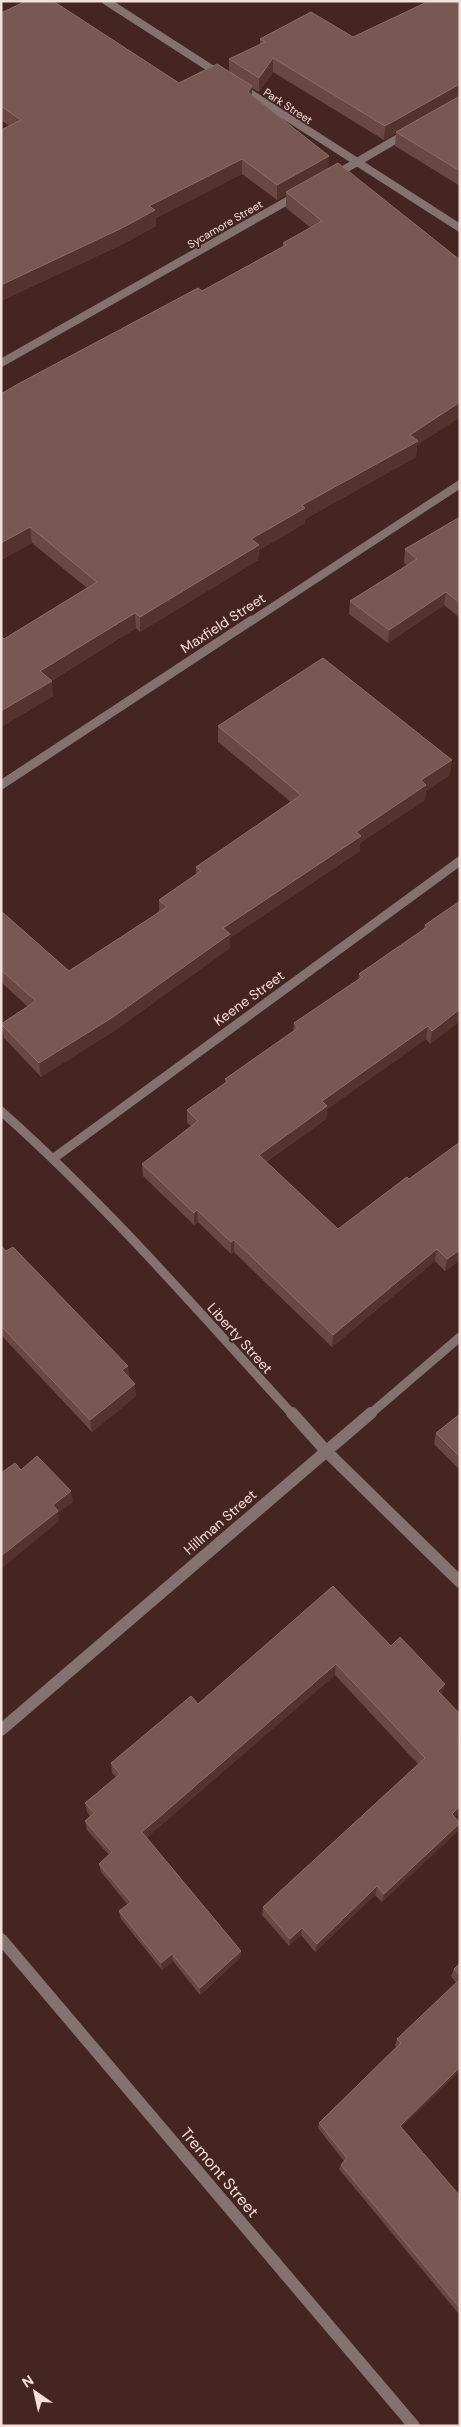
<svg xmlns="http://www.w3.org/2000/svg" width="461" height="2427" font-family="'DM Sans',sans-serif">
  <style>
    .lines { fill: none; stroke-linecap: round; stroke-linejoin: round }
    .minor-far2 { stroke: #83726f; stroke-width: 8 }
    .minor-far1 { stroke: #83726f; stroke-width: 9 }
    .minor { stroke: #83726f; stroke-width: 12 }
    .wall { fill: #694742 }
    .shaded-wall { fill: #54332e }
    .building { fill: #785852; stroke: #8b6d68 }
    .labels { text-anchor: middle; stroke-width: 4; stroke-linejoin: round; paint-order: stroke }
    .far-street-label { font-size: 11px; fill: #f5dfdb; stroke: #452521 }
    .street-label { font-size: 14px; fill: #f5dfdb; stroke: #452521 }
    .near-street-label { font-size: 16px; fill: #f5dfdb; stroke: #452521 }
  </style>
  <rect width="100%" height="100%" fill="#452521"/>
  <g class="lines">
    <g class="minor-far2">
      <path d="M106 1 221 75"/>
      <path d="M242 88 460 228"/>
      <path d="M333 176 407 133"/>
      <path d="M1 363 296 196"/>
      <path d="M250 622 460 484"/>
    </g>
    <g class="minor-far1">
      <path d="M1 785 252 620"/>
      <path d="M1 1111C106 1204 198 1311 293 1415"/>
      <path d="M54 1158 460 861"/>
      <path d="M369 1415 460 1337"/>
    </g>
    <g class="minor">
      <path d="M292 1413 326 1451 460 1582"/>
      <path d="M1 1730 371 1413"/>
      <path d="M1 1939 414 2426"/>
    </g>
  </g>
  <g class="wall">
    <path d="M460 1V186L395 146 396 133 384 140 273 72 259 92 252 88V95L328 169 460 260V417L417 445 416 457 305 519V523L259 550 258 560 140 632 136 628 51 681 53 696 1 727V636L4 639 87 588 32 543 1 560V394L202 291 283 246V243L311 228 286 208V195L277 200 242 174 156 218V226L123 244 1 301V130L9 126 1 120V13L179 83 229 72V59L260 45V39L353 37Z"/>
    <path d="M460 517V618L444 605 388 643 349 614 350 601 407 565 404 563 405 549Z"/>
    <path d="M218 726 450 775 426 791 425 800 360 843V851L230 938V948L114 1031 41 1077 4 1038 1 1024 28 1007 1 982V911L69 971 159 912V900L196 874V867L291 802 218 742Z"/>
    <path d="M460 901V1021L430 1044 426 1039 327 1109 326 1119 266 1162 338 1229 407 1177 460 1260 445 1271 435 1261 332 1347 234 1252 231 1254 198 1222 194 1225 143 1176 142 1164 191 1126 187 1123V1110L225 1083V1079L293 1031 294 1023 358 980 359 974 424 929 425 925Z"/>
    <path d="M1 1246 128 1366 129 1378 136 1396 92 1432 1 1335Z"/>
    <path d="M460 1414V1470L434 1444 436 1433Z"/>
    <path d="M391 1646 442 1695 460 1714V1813L455 1817 460 1823 457 1832 382 1902 375 1895 315 1952 301 1935 289 1946 262 1915 263 1907 418 1764 335 1675 146 1838 241 1951 240 1958 200 1995 173 1961 162 1970 121 1919 119 1911 128 1905 101 1872 99 1864 109 1855 87 1830 85 1821 90 1816 87 1812 85 1803 116 1777 112 1773 111 1763 198 1704Z"/>
    <path d="M460 1963V2070L401 2127 460 2196V2311L458 2313 339 2169 341 2165 344 2161 318 2128 319 2123 396 2047 395 2045 397 2039 456 1983 451 1976 454 1969Z"/>
  </g>
  <g class="shaded-wall">
    <path d="M273 58V72L259 92V78Z"/>
    <path d="M459 84 457 98 384 140 385 126Z"/>
    <path d="M252 86V101L248 92Z"/>
    <path d="M329 156 328 171 286 192V195L277 200V185Z"/>
    <path d="M242 159V174L156 218V226L123 244 1 301V285L149 206Z"/>
    <path d="M460 402V417L417 445 416 457 305 519V523L259 550 258 560 140 632V617L251 539Z"/>
    <path d="M30 527 32 543 1 560V543Z"/>
    <path d="M446 592 444 605 388 643 389 630Z"/>
    <path d="M135 613 136 628 42 686 40 671Z"/>
    <path d="M52 681 53 696 1 727V711Z"/>
    <path d="M452 760 450 775 426 791 425 800 360 843V851L230 938V948L114 1031 41 1077 39 1063 223 928 356 832 421 780Z"/>
    <path d="M460 1009V1021L430 1044 432 1031Z"/>
    <path d="M428 1026 426 1039 327 1109 326 1119 258 1167 259 1155 322 1101Z"/>
    <path d="M197 1210 198 1222 194 1225V1213Z"/>
    <path d="M234 1240V1252L231 1254V1242Z"/>
    <path d="M437 1249 435 1261 332 1347 333 1335Z"/>
    <path d="M460 1250V1260L445 1271 447 1259Z"/>
    <path d="M128 1366 129 1378 122 1370Z"/>
    <path d="M135 1384 136 1396 92 1432 90 1420Z"/>
    <path d="M71 1491 73 1502 58 1513 59 1521 1 1569V1556L53 1505Z"/>
    <path d="M336 1664 335 1675 143 1841 142 1832Z"/>
    <path d="M445 1684 442 1695 438 1691Z"/>
    <path d="M460 1806V1813L448 1823 452 1814Z"/>
    <path d="M460 1823 457 1832 382 1902 384 1894Z"/>
    <path d="M377 1886 375 1895 315 1952 317 1944Z"/>
    <path d="M302 1928 301 1935 289 1946 290 1939Z"/>
    <path d="M241 1951 240 1958 200 1995V1988Z"/>
    <path d="M172 1954 173 1961 162 1970 161 1963Z"/>
    <path d="M460 2067V2070L398 2131 400 2126Z"/>
  </g>
  <g class="building">
    <path d="M26 1H53L179 83 217 64 252 86 248 92 329 156 277 185 242 159 149 206 155 210 122 228 1 285V130L21 120 1 106V13Z"/>
    <path d="M429 1H460V84L385 126 273 58 259 78 229 59 265 42 260 39 311 12 353 37Z"/>
    <path d="M460 96V171L396 132Z"/>
    <path d="M338 163 460 260V402L410 435 418 441 302 505 305 508 251 539 259 545 140 617 135 613 40 671 52 681 1 711V636L4 639 97 582 30 527 1 543V394L18 384 198 288 202 291 286 245 283 243 322 221 286 192Z"/>
    <path d="M460 517V603L446 592 389 630 350 601 417 559 405 549Z"/>
    <path d="M323 658 452 760 421 780 426 785 356 832 361 836 223 928 230 934 113 1017 39 1063 1 1024 36 1001 1 970V911L69 971 167 907 159 900 201 871 196 867 301 795 218 726Z"/>
    <path d="M460 901V1009L432 1031 428 1026 322 1101 327 1106 259 1155 338 1229 407 1177 409 1179 460 1142V1250L447 1259 437 1249 333 1335 234 1240 231 1242 197 1210 194 1213 142 1164 198 1121 187 1110 228 1081 225 1079 298 1028 294 1023 362 977 359 974 427 927 425 925Z"/>
    <path d="M1 1246 6 1251 13 1247 128 1366 122 1370 135 1384 90 1420 1 1326Z"/>
    <path d="M460 1414V1457L436 1433Z"/>
    <path d="M37 1456 71 1491 53 1505 58 1511 1 1556V1473L15 1463 21 1470Z"/>
    <path d="M333 1586 391 1646 400 1637 445 1684 438 1691 460 1714V1736L457 1738 460 1742V1806L452 1814 460 1823 384 1894 377 1886 317 1944 302 1928 290 1939 263 1907 425 1758 336 1664 142 1832 241 1951 200 1988 172 1954 161 1963 119 1911 131 1902 99 1864 112 1852 85 1821 94 1813 85 1803 120 1774 111 1763 191 1696 198 1704Z"/>
    <path d="M460 1963V1976L454 1969Z"/>
    <path d="M460 1979V2067L400 2126 460 2196V2308L341 2165 347 2158 319 2123 401 2043 397 2039Z"/>
  </g>
  <g class="labels">
    <g class="far-street-label">
      <text transform="translate(288 106) rotate(33)" y="4">Park Street</text>
      <text transform="translate(225 224) rotate(-30)" y="4">Sycamore Street</text>
    </g>
    <g class="street-label">
      <text transform="translate(223 623) rotate(-33)" y="5">Maxfield Street</text>
      <text transform="translate(249 998) rotate(-36)" y="5">Keene Street</text>
      <text transform="translate(240 1338) rotate(48)" y="5">Liberty Street</text>
      <text transform="translate(220 1522) rotate(-41)" y="5">Hillman Street</text>
    </g>
    <g class="near-street-label">
      <text transform="translate(220 2172) rotate(50)" y="6">Tremont Street</text>
    </g>
  </g>
  <rect width="461" height="2427" fill="none" stroke="#f5dfdb" stroke-width="5"/>
  <g transform="translate(35 2392) rotate(326)" stroke="#452521" stroke-width="4" paint-order="stroke">
  <path d="M0-4L9 19L0 12L-9 19Z" fill="#f5dfdb"/>
  <text y="-8" font-size="14" font-weight="bold" text-anchor="middle" fill="#f5dfdb">N</text>
  </g>
</svg>
